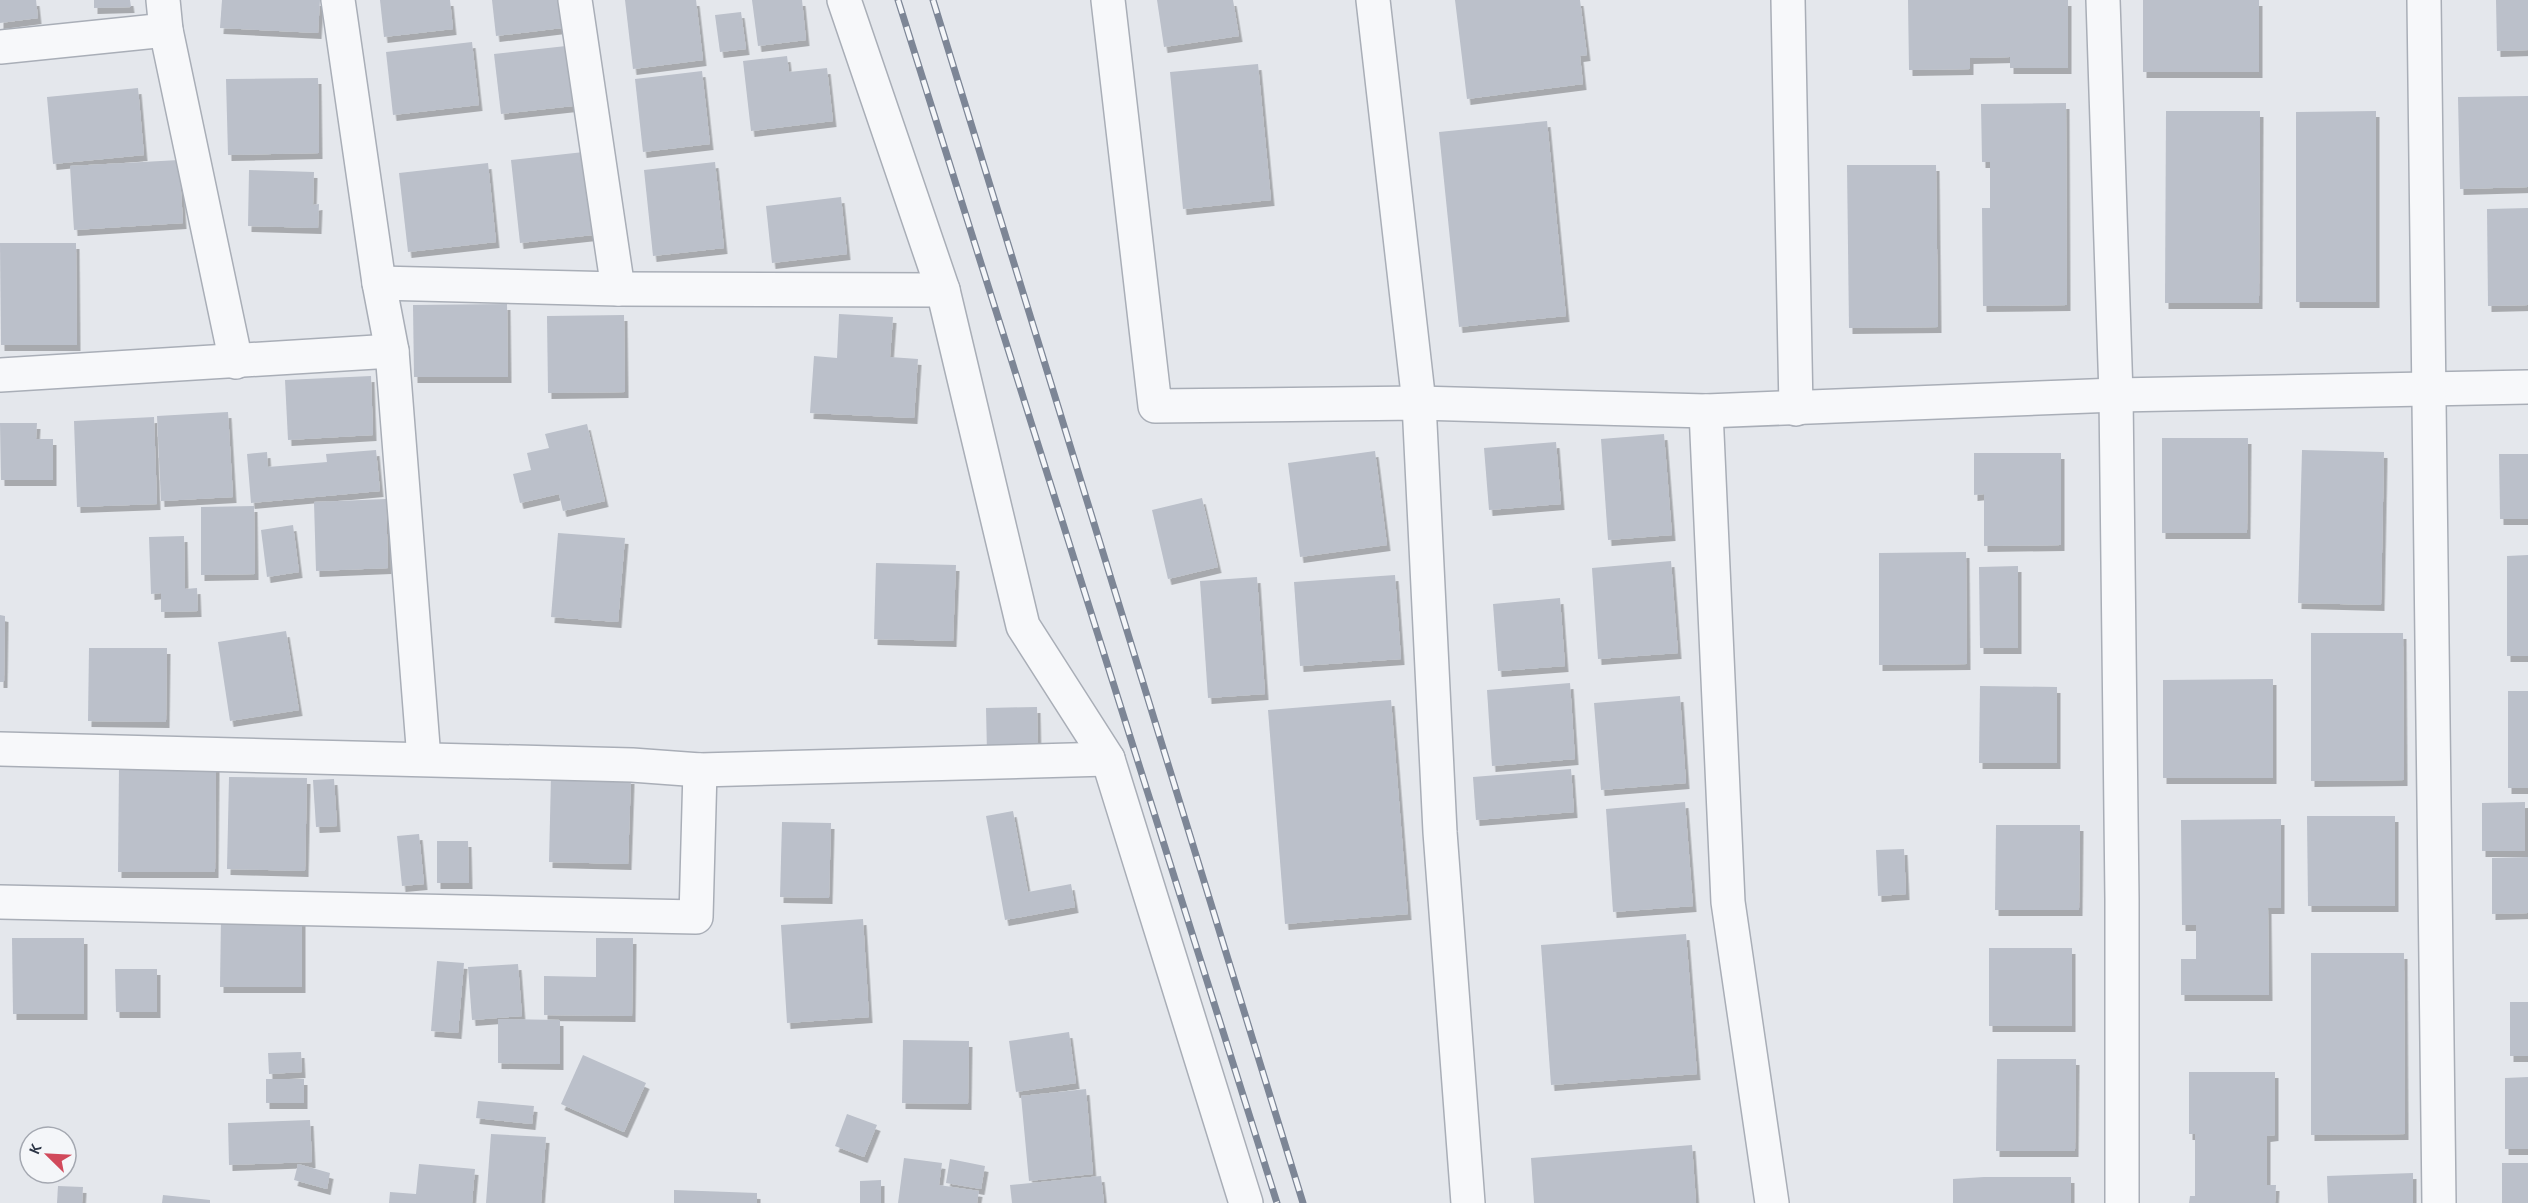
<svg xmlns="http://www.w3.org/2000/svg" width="2528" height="1203" font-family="'Alegreya Sans',sans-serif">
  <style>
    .building { fill: #bbc0ca; filter: url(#shadow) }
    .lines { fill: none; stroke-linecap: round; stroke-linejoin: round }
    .minor-casing { stroke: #a9aeb7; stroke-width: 36 }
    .minor { stroke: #f7f8fa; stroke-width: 33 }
    .rail-casing { stroke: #7d8696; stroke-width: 7 }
    .rail { stroke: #f4f6f9; stroke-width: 4.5; stroke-dasharray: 14; stroke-linecap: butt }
  </style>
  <defs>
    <filter id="shadow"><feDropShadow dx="3.5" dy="6" stdDeviation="0" flood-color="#0004"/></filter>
  </defs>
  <rect width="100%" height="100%" fill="#e4e7ec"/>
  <g class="building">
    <path d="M0 0H36L38 18 0 23Z"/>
    <path d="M94 0H130L131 7 94 8Z"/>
    <path d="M222 0H320L318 33 220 28Z"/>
    <path d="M380 0H450L453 29 384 37Z"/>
    <path d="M492 0H567L570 27 496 36Z"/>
    <path d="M625 0H696L703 60 633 69Z"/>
    <path d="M752 0H802L806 40 758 46Z"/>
    <path d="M1157 0H1233L1239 36 1164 47Z"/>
    <path d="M1455 0H1580L1587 55 1580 56 1583 84 1467 99Z"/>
    <path d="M1908 0H2068V68H2010V57L1970 58V69L1909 70Z"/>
    <rect x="2143" y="0" width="116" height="72"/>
    <path d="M2496 0H2528V50L2497 51Z"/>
    <path d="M741 12 746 49 720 52 715 15Z"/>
    <path d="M472 42 479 105 393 115 386 52Z"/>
    <path d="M575 45 582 105 501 114 494 54Z"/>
    <path d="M787 56 789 72 827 68 833 121 751 131 743 61Z"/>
    <path d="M1258 64 1271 200 1183 209 1170 72Z"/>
    <path d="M702 71 710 144 643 152 635 79Z"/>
    <path d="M318 78 319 153 228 155 226 79Z"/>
    <path d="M138 88 144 155 53 164 47 97Z"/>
    <path d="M2528 96V187L2460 189 2458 97Z"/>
    <path d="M2066 103 2067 305 1983 306 1982 208H1990V162H1982L1981 104Z"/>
    <path d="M2166 111H2260L2259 303H2165Z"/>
    <path d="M2376 111V302H2296V112Z"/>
    <path d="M1547 121 1566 316 1459 327 1439 132Z"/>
    <path d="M593 151 602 234 520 243 511 160Z"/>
    <path d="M179 160 183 223 74 230 70 166Z"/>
    <path d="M715 162 724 248 653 256 644 170Z"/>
    <path d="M488 163 496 242 408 252 399 173Z"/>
    <path d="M1847 165H1936L1938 327 1849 328Z"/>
    <path d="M249 170 314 172 313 205 319 204 318 228 248 226Z"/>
    <path d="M841 197 847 254 772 263 766 206Z"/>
    <path d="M2528 208V305L2488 306 2487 209Z"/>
    <path d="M0 243H76L77 345H1Z"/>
    <path d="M507 304 508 377H414L413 305Z"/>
    <path d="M839 314 893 317 890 357 918 359 914 418 810 413 814 356 837 358Z"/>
    <path d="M624 315 625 392 548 393 547 316Z"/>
    <path d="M371 376 373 435 288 440 285 380Z"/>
    <path d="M228 412 233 497 161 501 157 416Z"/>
    <path d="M154 417 157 504 77 507 74 421Z"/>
    <path d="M0 423H37L36 439H53V480H1Z"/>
    <path d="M587 424 605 501 563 511 559 494 520 503 513 474 531 470 527 453 549 448 545 434Z"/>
    <path d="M1664 434 1672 535 1608 540 1601 439Z"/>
    <path d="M2162 438H2248L2247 533H2162Z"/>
    <path d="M1556 442 1561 504 1489 510 1484 448Z"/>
    <path d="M376 450 380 491 251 503 247 454 267 452 268 467 327 462 326 454Z"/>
    <path d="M2302 450 2384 452 2381 605 2298 603Z"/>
    <path d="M1375 451 1387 545 1300 557 1288 463Z"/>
    <path d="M1974 453H2061V545L1984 546V494L1974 495Z"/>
    <path d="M2499 454H2528V519H2500Z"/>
    <path d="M1202 498 1218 567 1168 579 1152 510Z"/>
    <path d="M386 499 388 568 316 571 314 502Z"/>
    <path d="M254 506 255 574 201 575V507Z"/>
    <path d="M293 525 299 572 267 577 261 530Z"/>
    <path d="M558 533 625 538 618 622 551 617Z"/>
    <path d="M184 536 185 589 197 588 198 611 161 612V593L151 594 149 537Z"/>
    <path d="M1966 552 1967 664 1879 665V553Z"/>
    <path d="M2528 555V656H2507V556Z"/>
    <path d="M1671 561 1678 653 1598 659 1592 568Z"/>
    <path d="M876 563 956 565 953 641 874 639Z"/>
    <path d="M2018 566V648H1980L1979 567Z"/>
    <path d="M1395 575 1401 659 1300 666 1294 582Z"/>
    <path d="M1257 577 1265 694 1208 698 1200 581Z"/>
    <path d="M1560 598 1565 666 1498 671 1493 604Z"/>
    <path d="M0 615 5 616 4 682H0Z"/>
    <path d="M286 631 299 710 230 721 218 642Z"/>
    <path d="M2311 633H2403L2404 780 2311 781Z"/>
    <path d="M89 648H167L166 722 88 721Z"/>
    <path d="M2273 679V778H2163V680Z"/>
    <path d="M1570 683 1575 759 1492 766 1487 690Z"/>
    <path d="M1980 686 2057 687V763H1979Z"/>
    <rect x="2508" y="691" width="20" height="97"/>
    <path d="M1680 696 1686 783 1601 790 1594 703Z"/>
    <path d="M1391 700 1408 914 1285 924 1268 710Z"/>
    <path d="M1037 707 1038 752 987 753 986 708Z"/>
    <path d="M216 766 215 872H118L119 767Z"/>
    <path d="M1571 769 1574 812 1476 820 1473 777Z"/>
    <path d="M551 776 631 778 628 864 549 862Z"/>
    <path d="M229 777 307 778 305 871 227 869Z"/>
    <path d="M334 779 337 826 316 827 313 780Z"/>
    <path d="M1685 802 1693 906 1613 912 1606 809Z"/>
    <path d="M2525 802V851H2482V803Z"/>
    <path d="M1013 811 1028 892 1071 884 1075 907 1005 920 986 816Z"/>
    <path d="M2307 816H2395V906H2308Z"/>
    <path d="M2281 819V908H2268L2269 995H2181V959H2196V925H2182L2181 820Z"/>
    <path d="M782 822 831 823 829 898 780 897Z"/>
    <path d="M1996 825H2080L2079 910H1995Z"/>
    <path d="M419 834 424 884 402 886 397 836Z"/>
    <path d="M437 841H468L469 883H437Z"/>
    <path d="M1904 849 1906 894 1878 896 1876 850Z"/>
    <path d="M2528 857V913L2492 914V858Z"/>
    <path d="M221 917H302V987H220Z"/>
    <path d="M863 919 869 1017 787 1023 781 925Z"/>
    <path d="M1686 934 1697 1074 1551 1085 1541 945Z"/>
    <path d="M12 938H84V1014H13Z"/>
    <path d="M596 938H633L632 1016 544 1015V976L596 977Z"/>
    <rect x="1989" y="948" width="83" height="78"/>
    <path d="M2311 953H2404L2405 1134 2311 1135Z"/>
    <path d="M437 961 464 963 458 1033 431 1031Z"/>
    <path d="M518 964 522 1016 472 1020 468 967Z"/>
    <path d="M115 969H157V1012H116Z"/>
    <rect x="2510" y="1002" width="18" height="54"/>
    <path d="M498 1019 560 1020V1064L498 1063Z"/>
    <path d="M1069 1032 1076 1083 1016 1092 1009 1041Z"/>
    <path d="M903 1040 969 1041 968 1104 902 1103Z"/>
    <path d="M301 1052 302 1072 269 1074 268 1053Z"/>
    <path d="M583 1055 646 1083 624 1132 561 1104Z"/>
    <path d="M1997 1059H2076L2075 1151H1996Z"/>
    <path d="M2189 1072H2275V1135L2267 1136V1185H2276L2275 1203H2189L2190 1196H2195V1134H2189Z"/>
    <path d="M2528 1077V1149H2505V1078Z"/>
    <rect x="266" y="1079" width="38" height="24"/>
    <path d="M1086 1089 1093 1174 1029 1181 1021 1096Z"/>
    <path d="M478 1101 534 1106 532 1124 476 1118Z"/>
    <path d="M847 1114 877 1125 864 1157 835 1146Z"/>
    <path d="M310 1120 312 1162 229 1165 228 1123Z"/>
    <path d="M491 1134 546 1137 541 1203H486Z"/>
    <path d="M1692 1145 1696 1203H1534L1531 1158Z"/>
    <path d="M904 1158 942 1163 939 1185 979 1191 977 1203H898Z"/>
    <path d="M950 1159 985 1166 981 1189 946 1183Z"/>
    <rect x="2502" y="1163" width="26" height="40"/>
    <path d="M298 1164 330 1173 327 1189 294 1180Z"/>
    <path d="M419 1164 475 1169 472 1203H389L390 1192 416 1194Z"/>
    <path d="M2413 1173V1203H2328L2327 1176Z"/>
    <path d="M1101 1176 1104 1203H1012L1010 1185Z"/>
    <path d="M1984 1177H2071V1203H1953V1179Z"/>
    <path d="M881 1180V1203H860V1181Z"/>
    <path d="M58 1186 83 1187 82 1203H57Z"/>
    <path d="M674 1190 757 1193V1203H674Z"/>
    <path d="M163 1195 210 1200V1203H162Z"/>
  </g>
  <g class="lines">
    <g class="minor-casing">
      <g id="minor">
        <path d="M163 0 166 30 236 362"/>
        <path d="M338 0 379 283 392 351 424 759"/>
        <path d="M575 0 618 289"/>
        <path d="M844 0 943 290 1023 626 1108 759 1246 1203"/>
        <path d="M1108 0 1155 406 1419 403 1706 411 2116 395 2528 387"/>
        <path d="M1373 0 1419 403 1440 832 1468 1203"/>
        <path d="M1788 0 1796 409"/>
        <path d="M2103 0 2116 395 2122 899V1203"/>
        <path d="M2424 0 2439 1203"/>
        <path d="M0 47 166 30"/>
        <path d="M379 283 618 289 943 290"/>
        <path d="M0 375 392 351"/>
        <path d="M1706 411 1728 902 1772 1203"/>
        <path d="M0 749 632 765 700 770 1108 759"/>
        <path d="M0 902 696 917 700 770"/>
      </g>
    </g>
    <use href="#minor" class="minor"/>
    <g class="rail-casing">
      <g id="rail">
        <path d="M898 0 1277 1203"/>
        <path d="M933 0 1303 1203"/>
      </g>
    </g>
    <use href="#rail" class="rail"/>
  </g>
  <g transform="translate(48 1155) rotate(294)"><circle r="28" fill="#f4f6f9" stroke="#a4a8b1" stroke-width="1.5"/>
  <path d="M0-4.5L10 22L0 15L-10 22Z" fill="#d1495b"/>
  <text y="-9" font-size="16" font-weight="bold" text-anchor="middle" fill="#2b3445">K</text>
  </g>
</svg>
